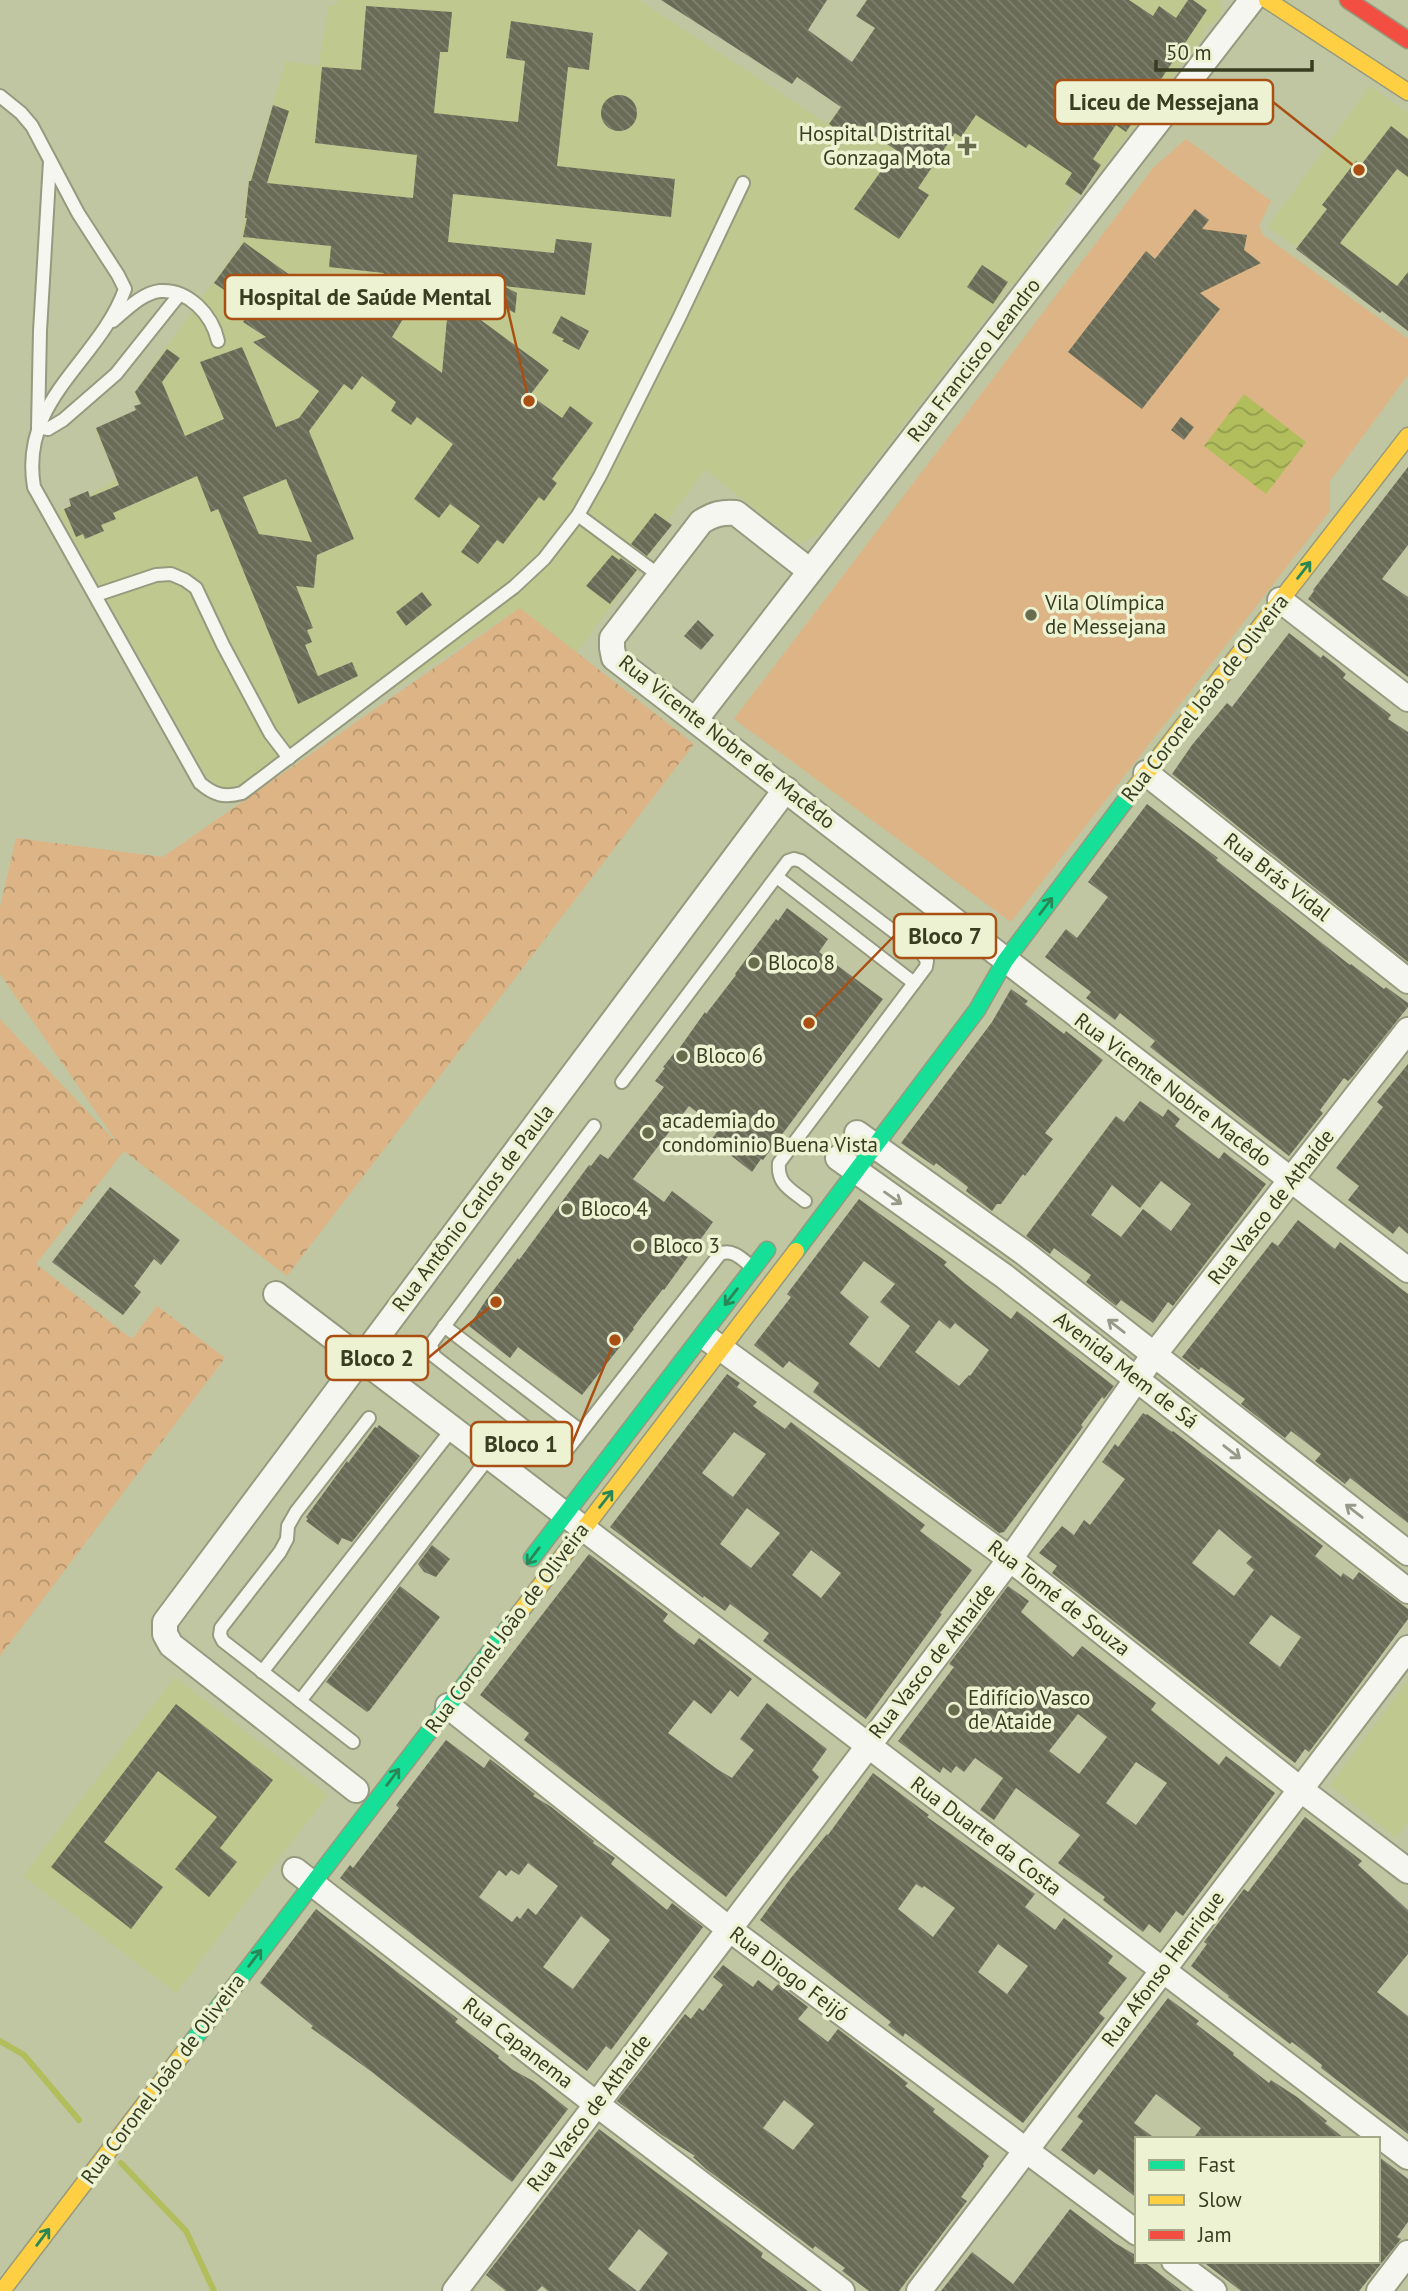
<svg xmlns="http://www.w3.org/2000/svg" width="1408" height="2291" font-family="'PT Sans',sans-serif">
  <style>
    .built { fill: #bfc88f }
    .forest { fill: url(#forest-crowns) }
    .park { fill: #ddb485 }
    .water { fill: url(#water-waves) }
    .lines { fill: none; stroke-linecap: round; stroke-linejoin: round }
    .stream { stroke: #b1be5b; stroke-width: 6 }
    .building { fill: url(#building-back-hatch); fill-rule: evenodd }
    .lane-casing { stroke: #969a7e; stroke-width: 16 }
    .street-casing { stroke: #969a7e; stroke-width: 28 }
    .fast-casing { stroke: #969a7e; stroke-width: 19 }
    .slow-casing { stroke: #969a7e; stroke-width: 19 }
    .jam-casing { stroke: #969a7e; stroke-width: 19 }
    .lane { stroke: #f6f6f1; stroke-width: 12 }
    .street { stroke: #f6f6f1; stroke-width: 24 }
    .fast { stroke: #16e098; stroke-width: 16 }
    .slow { stroke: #ffcf43; stroke-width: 16 }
    .jam { stroke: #f24e42; stroke-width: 16 }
    .oneway { stroke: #298657 }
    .oneway2 { stroke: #979a89 }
    .poi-dot { fill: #686d4e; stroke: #edf3d2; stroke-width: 2.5 }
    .labels { text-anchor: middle; stroke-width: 7; stroke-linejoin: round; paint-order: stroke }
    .poi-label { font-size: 21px; fill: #383d21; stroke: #edf3d2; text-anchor: start }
    .street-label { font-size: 21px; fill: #383d21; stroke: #edf3d2 }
    .leader { fill: none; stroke: #aa4f13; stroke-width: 2.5 }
    .callout-dot { fill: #aa4f13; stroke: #edf3d2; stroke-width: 2.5 }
    .callout { fill: #edf3d2; stroke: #aa4f13; stroke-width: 2.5 }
    .callout-label { font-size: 23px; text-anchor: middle; font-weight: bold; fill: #383d21 }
  </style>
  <defs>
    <pattern id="forest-crowns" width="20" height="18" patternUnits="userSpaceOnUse" patternTransform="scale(1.75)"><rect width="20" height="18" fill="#ddb485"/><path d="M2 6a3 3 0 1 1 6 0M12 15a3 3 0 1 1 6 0" fill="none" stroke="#b4946c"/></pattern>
    <pattern id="water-waves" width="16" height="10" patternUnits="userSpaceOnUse" patternTransform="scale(1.75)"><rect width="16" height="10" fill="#b1be5b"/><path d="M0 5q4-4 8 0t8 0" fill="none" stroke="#919c4b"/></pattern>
    <pattern id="building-back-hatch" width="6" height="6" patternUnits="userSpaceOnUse" patternTransform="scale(1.75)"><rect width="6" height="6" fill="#696b57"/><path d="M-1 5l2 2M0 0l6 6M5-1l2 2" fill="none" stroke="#808270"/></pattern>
  </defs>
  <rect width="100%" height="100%" fill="#c0c6a2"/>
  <g class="built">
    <path d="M337 0H639L828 124 912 0H1221L1222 12 1214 23 1209 24 1203 32V37L1103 167 1077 194 1015 283 1009 284 995 306 819 534 800 544 705 470 667 521 672 525 577 652 520 608 233 792 219 787 207 777 58 512 117 479 94 430 141 410 134 392 240 245 247 187 286 61 318 66 329 5H336Z"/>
    <path d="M1370 86 1408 113V326L1268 227Z"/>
    <path d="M175 1677 328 1795 176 1993 23 1876Z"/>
    <path d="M1408 1680V1822L1396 1838 1330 1785Z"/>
  </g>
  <path class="forest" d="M520 608 694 744 287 1276 124 1151 36 1264 132 1339 157 1306 225 1358 0 1656V1019L119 1145 0 974V907L16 838 163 857Z"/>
  <path class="park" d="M1186 139 1271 201 1259 226 1263 235 1408 339V375L1330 481V511L1011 922 734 719 1153 168Z"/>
  <path class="water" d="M1244 394 1306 442 1266 494 1204 446Z"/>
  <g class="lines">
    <g class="stream">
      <path d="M0 2041 24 2055 79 2120"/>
      <path d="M121 2163 186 2231 214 2291"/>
    </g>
  </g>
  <g class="building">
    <path d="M661 0H827L808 30 852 62 875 28 856 16 867 0H1129L1153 16 1159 6 1176 18 1188 0H1193L1207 10 1126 132 1116 125 1093 159 1101 165 1081 195 1065 184 1072 173 1029 144 1026 148 976 115 961 137 955 133 918 188 929 195 899 239 854 209 896 150 858 125 850 138 829 124 841 107 797 77 792 84Z"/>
    <path d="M366 6 452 12 448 52H440L434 113 518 122 525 61 506 58 511 21 593 33 589 70 568 67 557 166 675 179 671 217 453 194 448 242 554 253 556 239 592 243 585 295 504 286 517 293 515 313 451 281 444 293 549 370 530 395 562 418 570 406 593 423 552 479 557 483 544 501 539 497 503 544 497 540 478 564 461 552 480 526 450 504 439 518 414 499 453 444 417 417 411 425 391 411 396 402 362 376 352 390 344 384 309 431 354 539 317 555 314 588 296 586 313 628 307 630 312 642 305 645 318 676 352 662 358 676 298 704 218 509 211 512 197 476 113 513 116 519 101 525 104 531 85 539 83 534 76 537 64 509 71 506 69 499 88 491 90 497 119 485 96 428 136 410 134 406 141 404 135 392 167 349 180 358 162 382 185 436 224 419 200 362 242 347 276 427 299 418 319 391 253 342 266 337 243 322 252 309 214 283 244 242 351 319 384 273 329 267 331 246 243 237 247 218H245L249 181H251L273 105 289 111 267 183 413 198 417 155 315 143 322 67 361 70ZM406 314 447 319 442 373 392 337ZM286 479 312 542 259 534 243 497Z"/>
    <circle cx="619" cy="113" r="18"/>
    <path d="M1391 126 1408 139V177L1397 169 1340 243 1397 286 1408 272V331L1382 311 1380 313 1296 249 1327 209 1322 205 1356 161 1361 165Z"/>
    <path d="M1195 209 1209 220 1202 229 1247 235 1244 250 1261 263 1200 293 1220 309 1142 409 1068 352 1146 251 1155 259Z"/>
    <path d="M982 265 1008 282 993 304 967 287Z"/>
    <path d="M561 316 589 331 579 350 562 341 564 339 552 333Z"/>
    <path d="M1181 417 1194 427 1184 440 1171 430Z"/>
    <path d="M1408 467V545L1382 579 1408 597V677L1308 599 1314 591 1313 590Z"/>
    <path d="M655 513 672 525 647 556 631 544Z"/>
    <path d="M612 555 619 560 621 558 637 570 610 604 586 586Z"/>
    <path d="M422 592 432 605 406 626 396 612Z"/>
    <path d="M698 620 714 635 701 650 684 636Z"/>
    <path d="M1289 633 1321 658 1323 655 1337 666 1346 674 1343 678 1391 715 1388 719 1408 732V962L1172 774 1192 745 1227 703 1232 707Z"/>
    <path d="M1147 804 1218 858 1216 860 1350 965 1351 964 1384 989 1386 987 1408 1003V1007L1353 1076 1348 1081 1344 1078 1320 1110 1323 1113 1289 1156 1150 1047 1155 1041 1120 1013 1115 1020 1086 998 1091 992 1045 957 1066 929 1077 938 1108 897 1088 882Z"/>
    <path d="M787 908 828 939 819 952 883 999 763 1160 761 1159 752 1172 711 1140 719 1129 689 1106 633 1179 664 1202 672 1191 713 1222 664 1290 663 1289 642 1316 633 1328 634 1329 582 1395 518 1347 510 1358 469 1326 486 1300 518 1258 519 1260 589 1165 591 1166 600 1154 608 1159 664 1087 655 1081 665 1068 663 1067 675 1052 676 1053 705 1012 706 1014 736 975 735 974 776 919 778 921Z"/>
    <path d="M1011 989 1028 1001 1025 1004 1064 1034 1066 1031 1103 1060 1045 1133 1053 1139 1025 1176 1023 1174 1001 1204H997L992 1211 966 1191 968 1187 936 1163 934 1166 901 1143 992 1022Z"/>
    <path d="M1408 1064V1234L1399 1226 1393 1234 1348 1200 1359 1186 1336 1168 1383 1107 1377 1102Z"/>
    <path d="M1140 1101 1163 1117 1168 1109 1180 1119 1175 1126 1219 1159 1224 1152 1266 1184 1173 1306 1168 1302 1153 1323 1121 1300 1116 1306 1086 1282 1091 1275 1054 1248 1050 1254 1026 1236 1116 1116 1124 1122ZM1161 1181 1191 1204 1171 1231 1143 1209 1121 1237 1091 1215 1112 1185 1140 1208Z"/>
    <path d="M110 1187 180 1240 161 1265 154 1259 134 1286 141 1292 123 1315 52 1262Z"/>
    <path d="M859 1199 947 1262 944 1265 966 1284 1011 1319 1017 1311 1114 1386 1104 1399 1102 1397 1081 1425 1083 1427 1004 1532 999 1533 956 1501 813 1392 819 1383 789 1361 783 1368 754 1345 791 1297 787 1294ZM864 1261 895 1284 880 1302 910 1326 879 1368 849 1344 869 1317 840 1293ZM939 1320 950 1329 955 1323 989 1350 970 1376 969 1375 959 1386 915 1352Z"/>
    <path d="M1298 1220 1335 1249 1340 1242 1408 1294V1523L1350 1478 1345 1484 1315 1461 1321 1454 1291 1431 1285 1438 1241 1404 1245 1399 1201 1367 1199 1370 1182 1357 1272 1242 1278 1246Z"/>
    <path d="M727 1374 740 1383 737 1387 757 1402 753 1406 785 1429 791 1422 925 1525 920 1531 972 1570 940 1613 942 1614 866 1719 763 1641 769 1633 730 1604 725 1611 704 1596 703 1598 610 1527ZM734 1432 766 1454 733 1497 702 1473ZM747 1508 780 1533 751 1568 720 1544ZM811 1550 841 1573 821 1598 792 1575Z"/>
    <path d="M1143 1413 1146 1415 1147 1414 1172 1432 1173 1431 1323 1546 1315 1556 1341 1577 1343 1573 1353 1580 1359 1572 1408 1609V1619L1343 1707 1309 1752 1305 1749 1295 1763 1052 1573 1057 1566 1039 1553 1062 1526 1074 1535 1084 1520 1090 1525 1125 1479 1102 1462 1115 1444 1118 1447ZM1219 1529 1252 1557 1246 1563 1254 1570 1234 1596 1192 1563ZM1271 1615 1301 1637 1280 1667 1249 1643Z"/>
    <path d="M379 1425 420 1456 352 1542 342 1538 338 1545 306 1521 308 1519 306 1517 347 1461 348 1463 375 1427 377 1428Z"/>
    <path d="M432 1545 450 1559 436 1577 424 1572 418 1564Z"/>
    <path d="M589 1554 668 1614 663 1621 678 1633 694 1645 699 1638 752 1679 738 1697 730 1690 711 1714 694 1700 668 1733 717 1769 732 1778 754 1750 740 1739 767 1703 827 1749 812 1770 819 1777 726 1897 524 1740 529 1733 480 1695Z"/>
    <path d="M400 1586 440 1617 370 1710 367 1712 326 1682Z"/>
    <path d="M1008 1586 1029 1601 1021 1612 1073 1657 1082 1646 1156 1703 1151 1710 1219 1765 1226 1756 1275 1793 1183 1916 1176 1911 1160 1933 1149 1924 1143 1932 1103 1900 1105 1897 1058 1863 1080 1835 1016 1788 994 1820 980 1810 1003 1778 975 1758 964 1772 956 1766 951 1773 943 1767 940 1773 898 1741 954 1667 949 1664ZM1078 1714 1107 1737 1079 1774 1049 1751ZM1136 1762 1167 1783 1136 1825 1106 1803Z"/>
    <path d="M176 1704 273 1780 220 1848 237 1862 209 1897 175 1869 217 1817 158 1771 104 1842 163 1887 131 1929 51 1867Z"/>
    <path d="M446 1740 484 1768 490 1759 535 1794 533 1796 550 1806 594 1841 593 1843 615 1858 611 1864 667 1910 672 1903 703 1927 611 2050 606 2046 587 2071 340 1878 350 1865 353 1868 399 1808 396 1805ZM528 1863 558 1886 536 1915 528 1908 520 1919 517 1916 512 1922 479 1897 499 1870 506 1876 511 1870 519 1875ZM581 1916 610 1940 573 1989 543 1967Z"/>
    <path d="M873 1773 929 1815 927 1817 1035 1894 1025 1907 1055 1930 1064 1918 1113 1956 1108 1963 1127 1978 1099 2013 1105 2018 1023 2123 905 2033 903 2037 888 2025 891 2022 760 1920 790 1879 827 1834 828 1835ZM916 1884 922 1888 924 1886 955 1908 933 1937 898 1909ZM998 1944 1028 1966 1007 1994 978 1972Z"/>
    <path d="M1305 1817 1362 1861 1358 1865 1408 1910V1954L1377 1992 1408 2016V2134L1321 2068 1322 2065 1292 2042 1290 2044 1228 1997 1229 1996 1191 1966 1207 1944 1204 1942 1244 1889 1248 1892Z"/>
    <path d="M316 1909 458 2019 455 2022 499 2056 498 2058 513 2070 533 2081 568 2109 512 2182 372 2072 311 2028 313 2026 260 1983Z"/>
    <path d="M723 1965 753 1987 758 1980 772 1991 778 1984 808 2007 798 2019 828 2042 838 2029 908 2083 905 2086 935 2109 933 2112 989 2156 983 2164 984 2166 961 2197 967 2201 899 2291H869L842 2271 845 2268 815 2246 813 2249 706 2169 693 2157 695 2156 662 2135 617 2101 685 2014 691 2019 699 2008 703 2011 723 1985 713 1977ZM784 2100 814 2124 793 2150 763 2128Z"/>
    <path d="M1168 1998 1199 2021 1196 2024 1234 2053 1233 2055 1269 2083 1271 2080 1297 2097 1327 2121 1325 2123 1345 2139H1193L1201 2128 1156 2094 1134 2123 1156 2139H1137V2198L1099 2169 1094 2175 1061 2150 1083 2121 1077 2117Z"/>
    <path d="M599 2129 763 2253 761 2257 808 2291H639L668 2253 639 2229 608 2269 637 2291H548L542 2286 537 2291H506L486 2275Z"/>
    <path d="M1378 2156 1408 2179V2222L1397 2237 1401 2239 1359 2291H1241L1202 2261H1378Z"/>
    <path d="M1070 2209 1115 2243 1137 2256V2261H1143L1182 2291H941L972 2252 1013 2284Z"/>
  </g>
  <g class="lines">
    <g class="lane-casing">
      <g id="lane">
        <path d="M0 96 21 113 32 126 78 213 118 275 125 289C99 362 19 399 34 487L200 783C214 795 224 798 242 793L514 587 544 559 578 515 600 476 679 318 743 183"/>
        <path d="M50 161 40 331 38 427 48 429 63 420 116 374 179 295"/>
        <path d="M113 321C126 310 142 293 160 291 189 289 212 315 218 341"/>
        <path d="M578 515 660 576"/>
        <path d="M96 595 156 575 171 574 185 580 196 588 223 645 270 733 289 758"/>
        <path d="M777 877 914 983"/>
        <path d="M622 1082 788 861 794 859 801 861 922 953 927 961 926 967 779 1163C777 1184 790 1189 805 1201"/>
        <path d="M594 1126 431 1344 434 1356 555 1450 561 1451 567 1450 720 1254C733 1248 743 1260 753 1268"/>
        <path d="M444 1326 581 1431"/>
        <path d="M262 1672 453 1428"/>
        <path d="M300 1701 490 1456"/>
        <path d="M353 1742 223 1641 220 1635 221 1628 280 1552 287 1539 288 1526 296 1512 369 1418"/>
      </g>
    </g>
    <g class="street-casing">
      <g id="street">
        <path d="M810 571 736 513C722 512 713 514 701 522L612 638V648L614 658 1408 1270"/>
        <path d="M1280 600 1408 699"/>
        <path d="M696 719 1252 0"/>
        <path d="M1146 773 1408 981"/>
        <path d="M857 1133 1023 1252 1408 1553"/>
        <path d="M838 1158 1004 1276 1408 1591"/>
        <path d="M276 1294 1408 2157"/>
        <path d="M708 1339 1010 1559 1300 1789 1408 1871"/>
        <path d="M448 1706 729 1929 1137 2233"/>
        <path d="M356 1790 171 1645 165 1634V1622L786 789"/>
        <path d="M295 1870 595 2103 842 2291"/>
        <path d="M1174 2261 1214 2291"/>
        <path d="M455 2291 1010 1559 1153 1356 1408 1030"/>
        <path d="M919 2291 1408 1648"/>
        <path d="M1379 2291 1408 2253"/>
      </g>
    </g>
    <g class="fast-casing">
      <g id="fast">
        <path d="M796 1251 977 1010 1005 961 1131 793"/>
        <path d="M532 1558 767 1250"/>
        <path d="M188 2047 514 1620"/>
      </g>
    </g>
    <g class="slow-casing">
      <g id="slow">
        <path d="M1267 0 1408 92"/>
        <path d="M1131 793 1408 436"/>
        <path d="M514 1620 796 1251"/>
        <path d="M2 2291 188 2047"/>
      </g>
    </g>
    <g class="jam-casing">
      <path id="jam" d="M1348 0 1408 40"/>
    </g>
    <use href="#lane" class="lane"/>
    <use href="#street" class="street"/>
    <use href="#fast" class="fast"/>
    <use href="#slow" class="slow"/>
    <use href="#jam" class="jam"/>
  </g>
  <defs><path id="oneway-shaft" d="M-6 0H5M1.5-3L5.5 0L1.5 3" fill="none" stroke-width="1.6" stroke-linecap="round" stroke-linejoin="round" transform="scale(1.75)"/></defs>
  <g class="oneway">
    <use href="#oneway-shaft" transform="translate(1304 570) rotate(-52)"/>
    <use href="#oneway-shaft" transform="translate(1046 906) rotate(-53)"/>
    <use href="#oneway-shaft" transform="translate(731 1297) rotate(128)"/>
    <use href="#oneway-shaft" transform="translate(606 1499) rotate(-52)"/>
    <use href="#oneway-shaft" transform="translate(533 1556) rotate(127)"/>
    <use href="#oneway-shaft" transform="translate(393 1777) rotate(-53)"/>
    <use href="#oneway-shaft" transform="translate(255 1958) rotate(-53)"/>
    <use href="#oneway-shaft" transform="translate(43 2237) rotate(-53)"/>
  </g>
  <g class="oneway2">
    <use href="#oneway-shaft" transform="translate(893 1198) rotate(35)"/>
    <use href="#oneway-shaft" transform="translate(1116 1326) rotate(-142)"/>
    <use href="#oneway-shaft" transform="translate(1232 1452) rotate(38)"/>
    <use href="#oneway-shaft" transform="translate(1354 1511) rotate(-142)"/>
  </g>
  <g class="poi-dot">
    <path d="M963.5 135.5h7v7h7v7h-7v7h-7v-7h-7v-7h7z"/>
    <circle cx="1031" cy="615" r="7"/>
    <circle cx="754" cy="963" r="7"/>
    <circle cx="682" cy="1056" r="7"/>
    <circle cx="648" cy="1133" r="7"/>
    <circle cx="567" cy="1209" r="7"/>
    <circle cx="639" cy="1246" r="7"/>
    <circle cx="954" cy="1710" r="7"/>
  </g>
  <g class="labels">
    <g class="poi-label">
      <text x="951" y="141" text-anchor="end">Hospital Distrital<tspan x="951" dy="24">Gonzaga Mota</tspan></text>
      <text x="1045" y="610">Vila Olímpica<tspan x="1045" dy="24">de Messejana</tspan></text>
      <text x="768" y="970">Bloco 8</text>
      <text x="696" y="1063">Bloco 6</text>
      <text x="662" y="1128">academia do<tspan x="662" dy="24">condominio Buena Vista</tspan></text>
      <text x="581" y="1216">Bloco 4</text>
      <text x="653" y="1253">Bloco 3</text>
      <text x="968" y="1705">Edifício Vasco<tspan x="968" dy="24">de Ataide</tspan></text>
    </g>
    <g class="street-label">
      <text transform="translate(974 360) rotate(-52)" y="7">Rua Francisco Leandro</text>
      <text transform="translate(1205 698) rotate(-52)" y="7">Rua Coronel João de Oliveira</text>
      <text transform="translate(727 742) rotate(38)" y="7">Rua Vicente Nobre de Macêdo</text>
      <text transform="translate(1277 877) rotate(38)" y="7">Rua Brás Vidal</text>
      <text transform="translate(1173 1090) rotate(37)" y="7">Rua Vicente Nobre Macêdo</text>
      <text transform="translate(1271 1207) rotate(-52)" y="7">Rua Vasco de Athaíde</text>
      <text transform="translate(473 1208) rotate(-53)" y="7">Rua Antônio Carlos de Paula</text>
      <text transform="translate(1126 1370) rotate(38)" y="7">Avenida Mem de Sá</text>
      <text transform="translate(1059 1598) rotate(38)" y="7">Rua Tomé de Souza</text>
      <text transform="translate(507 1628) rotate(-53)" y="7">Rua Coronel João de Oliveira</text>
      <text transform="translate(932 1661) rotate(-52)" y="7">Rua Vasco de Athaíde</text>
      <text transform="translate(986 1836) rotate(37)" y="7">Rua Duarte da Costa</text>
      <text transform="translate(1163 1969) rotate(-53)" y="7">Rua Afonso Henrique</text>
      <text transform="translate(789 1974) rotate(37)" y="7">Rua Diogo Feijó</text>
      <text transform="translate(518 2043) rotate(38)" y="7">Rua Capanema</text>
      <text transform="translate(163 2079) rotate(-53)" y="7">Rua Coronel João de Oliveira</text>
      <text transform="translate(589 2113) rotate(-53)" y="7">Rua Vasco de Athaíde</text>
    </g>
  </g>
  <path class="leader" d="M1359 170L1273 102M529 401L505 297M809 1023L894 936M496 1302L428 1358M615 1340L572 1444"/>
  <g class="callout-dot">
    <circle cx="1359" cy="170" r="7"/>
    <circle cx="529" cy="401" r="7"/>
    <circle cx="809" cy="1023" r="7"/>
    <circle cx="496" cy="1302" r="7"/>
    <circle cx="615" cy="1340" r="7"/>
  </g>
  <g class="callout">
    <rect x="1055" y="80" width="218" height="44" rx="7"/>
    <rect x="225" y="275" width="280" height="44" rx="7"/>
    <rect x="894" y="914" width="102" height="44" rx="7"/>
    <rect x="326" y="1336" width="102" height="44" rx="7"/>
    <rect x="471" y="1422" width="101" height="44" rx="7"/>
  </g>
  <g class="callout-label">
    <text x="1164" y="110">Liceu de Messejana</text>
    <text x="365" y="305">Hospital de Saúde Mental</text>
    <text x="945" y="944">Bloco 7</text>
    <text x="377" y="1366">Bloco 2</text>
    <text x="521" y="1452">Bloco 1</text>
  </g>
  <rect x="1135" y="2137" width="245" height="126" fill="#edf3d2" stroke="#a5aa8b" stroke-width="2"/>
  <rect x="1149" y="2160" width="35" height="10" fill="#16e098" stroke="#a5aa8b" stroke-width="2"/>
  <text x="1198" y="2172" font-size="21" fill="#383d21">Fast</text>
  <rect x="1149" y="2195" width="35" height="10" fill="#ffcf43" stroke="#a5aa8b" stroke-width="2"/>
  <text x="1198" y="2207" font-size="21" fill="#383d21">Slow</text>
  <rect x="1149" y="2230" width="35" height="10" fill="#f24e42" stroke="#a5aa8b" stroke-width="2"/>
  <text x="1198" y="2242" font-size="21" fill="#383d21">Jam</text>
  <path d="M1156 60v10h156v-10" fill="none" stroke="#383d21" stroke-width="3.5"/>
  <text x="1166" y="60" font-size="21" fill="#383d21" stroke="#edf3d2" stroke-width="5" paint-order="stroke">50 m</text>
</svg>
